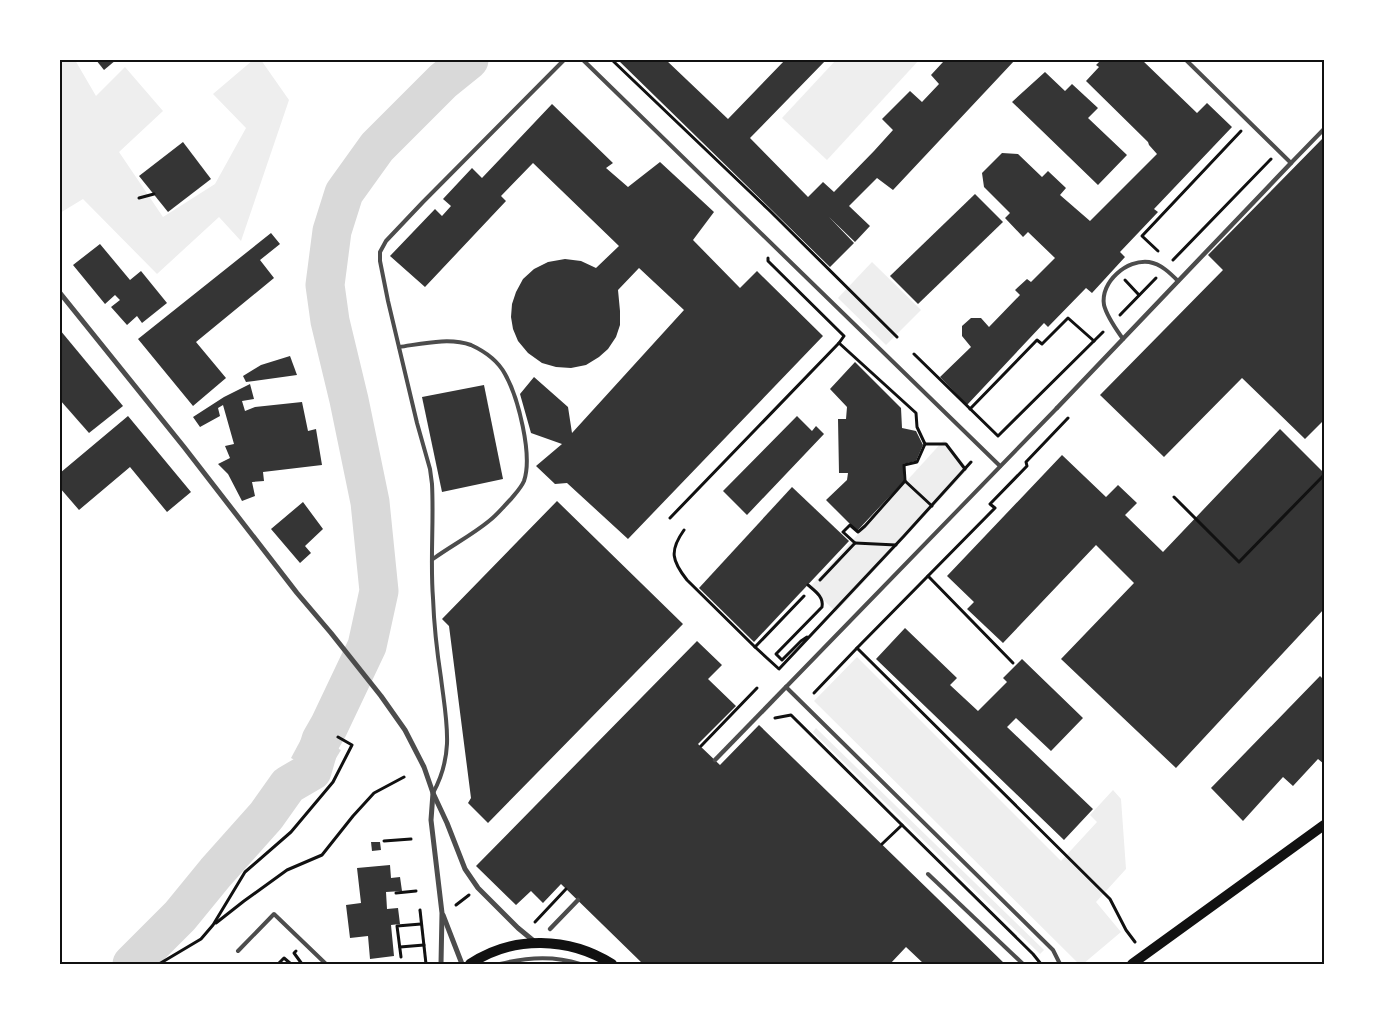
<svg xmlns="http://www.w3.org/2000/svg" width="1384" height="1024" font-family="Literata,serif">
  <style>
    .green { fill: #eee }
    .water { fill: #d9d9d9 }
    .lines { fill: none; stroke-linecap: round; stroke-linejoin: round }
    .river { stroke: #d9d9d9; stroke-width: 39 }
    .building { fill: #353535 }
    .path { stroke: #111; stroke-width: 3 }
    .service { stroke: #4c4c4c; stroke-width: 4 }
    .pedestrian { stroke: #4c4c4c; stroke-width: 4.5 }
    .minor { stroke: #4c4c4c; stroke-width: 5 }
    .secondary { stroke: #111; stroke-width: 10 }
    .neatline { fill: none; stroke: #111; stroke-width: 2 }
  </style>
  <rect width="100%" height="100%" fill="#fff"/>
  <g class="green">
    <path d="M60 60H75L96 96 125 67 163 111 119 152 163 217 215 184 246 128 213 94 253 60H261L289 100 241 241 219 217 157 274 83 199 60 213Z"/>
    <path d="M836 60H919L827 160 782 118Z"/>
    <path d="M872 262 921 310 886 345 838 298Z"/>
    <path d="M944 440 968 469 836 612 810 587Z"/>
    <path d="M857 657 1061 861 1097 822 1090 815 1113 790 1121 799 1126 869 1096 902 1121 932 1083 964H1079L814 701Z"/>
    <path d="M816 728 1044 950 1040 954 813 732Z"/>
  </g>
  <path class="water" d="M305 732 341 750 325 776 291 758Z"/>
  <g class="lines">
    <path class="river" d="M132 964 180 916 216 872 266 816 288 785 312 771 321 740 329 726 367 646 379 591 370 502 349 400 330 321 325 285 332 231 344 193 377 147 443 81 469 60"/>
  </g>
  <g class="building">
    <path d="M96 60H116L104 70Z"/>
    <path d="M618 60H666L728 119 785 60H826L750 138 808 197 823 182 834 192 874 151 893 130 882 119 910 91 922 102 939 84 931 75 943 62 941 60H1015L893 190 877 178 849 206 870 226 855 242 829 217 854 243 830 267Z"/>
    <path d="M1101 60H1142L1197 113 1207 103 1232 127 1154 209 1158 212 1120 252 1125 257 1092 293 1086 288 1048 327 1044 323 967 405 940 377 971 347 962 336V326L971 318H981L989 327 1020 295 1015 290 1027 279 1031 282 1055 258 1028 232 1023 237 1005 218 1010 213 984 187 982 173 1002 153 1018 154 1042 177 1048 171 1066 188 1060 195 1090 221 1157 154 1149 145 1148 142 1086 81 1099 67 1096 65Z"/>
    <path d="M1045 72 1065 91 1072 84 1098 108 1088 118 1127 155 1098 185 1012 102Z"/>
    <path d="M552 104 613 163 606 168 628 187 660 162 714 212 693 240 740 288 757 271 823 336 628 539 567 483 555 484 536 466 562 444 531 433 520 394 534 377 568 407 572 433 684 310 639 268 618 290 620 311V325L616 337 608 349 599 357 586 365 571 368 556 367 542 363 528 353 518 341 513 329 511 317 512 304 516 292 523 279 534 269 548 262 565 259 581 261 596 268 619 246 533 163 501 196 506 201 425 287 390 256 435 209 442 216 451 206 443 199 472 168 482 178Z"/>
    <path d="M1324 137V420L1305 439 1242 378 1164 457 1100 395 1223 270 1208 255Z"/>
    <path d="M183 142 211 179 168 212 139 176Z"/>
    <path d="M975 194 1003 222 918 304 890 276Z"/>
    <path d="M271 233 280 244 260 260 274 278 196 342 226 378 193 406 138 339Z"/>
    <path d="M100 244 130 280 141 271 167 303 142 323 137 316 127 325 111 307 120 300 115 295 105 304 73 265Z"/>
    <path d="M60 330 123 406 89 433 60 400Z"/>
    <path d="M290 356 297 375 246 382 243 376 261 365Z"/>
    <path d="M855 362 901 408 902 428 916 431 923 445 916 461 903 464 904 481 857 531 826 500 847 480 848 473H839L838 419H846L847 407 830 389Z"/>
    <path d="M250 384 254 399 242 401 245 411 255 407 302 402 308 431 316 429 322 465 263 472 264 481 252 482 255 496 242 501 228 474 218 464 230 458 225 446 234 444 223 405 218 408 220 416 200 427 193 417 224 397Z"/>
    <path d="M484 385 503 479 442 492 422 397Z"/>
    <path d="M128 416 191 492 167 512 130 467 79 510 60 488V473Z"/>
    <path d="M797 416 812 431 816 426 824 434 747 515 723 491Z"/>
    <path d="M1280 429 1324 473V609L1176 768 1061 659 1134 583 1096 545 1003 643 967 609 974 602 947 576 1062 455 1106 497 1118 485 1137 503 1125 515 1163 552Z"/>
    <path d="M792 487 849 541 754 642 699 588Z"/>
    <path d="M557 501 683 624 488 823 468 803 471 798 449 626 442 619Z"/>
    <path d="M303 502 323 529 305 546 311 553 300 563 271 529Z"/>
    <path d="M905 628 957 678 950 685 978 711 1007 682 1003 678 1022 659 1083 718 1051 751 1016 718 1007 727 1093 809 1064 840 876 659Z"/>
    <path d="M697 641 722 665 708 679 736 706 698 744 720 765 759 725 1005 964H924L906 947 890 964H643L561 884 543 903 531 891 516 905 476 866Z"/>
    <path d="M1320 676 1324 680V764L1318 759 1293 786 1283 777 1243 821 1211 788Z"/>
    <path d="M371 842H380L381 850 372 851Z"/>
    <path d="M390 865 391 878 400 877 402 891 386 892 387 909 398 908 400 924 391 925 394 956 370 959 368 936 350 938 346 905 361 903 357 868Z"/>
  </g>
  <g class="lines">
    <g class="path">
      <path d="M612 60 769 210 897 337"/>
      <path d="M139 198 154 194"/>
      <path d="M1158 251 1142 236 1241 131"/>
      <path d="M1173 260 1271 159"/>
      <path d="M1125 280 1139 295"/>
      <path d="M1120 315 1156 278"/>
      <path d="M914 354 998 436 1103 332"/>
      <path d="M970 409 1037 340 1042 344 1068 318 1094 341"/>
      <path d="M1068 418 1026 462 1027 466 990 504 995 508 857 648 1110 899 1126 930 1135 942"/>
      <path d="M925 444H946L965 469"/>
      <path d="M905 481 932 506"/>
      <path d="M1174 497 1239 562 1324 475"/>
      <path d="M670 518 839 343 844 336 768 261V258"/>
      <path d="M684 530C669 551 672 561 687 580L755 647 779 669 904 536 971 462"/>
      <path d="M855 543 896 545"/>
      <path d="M928 576 1013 663"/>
      <path d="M820 580 855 543 843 532 850 525 858 532 865 526 905 481 904 465 917 462 925 444 917 427 916 413 839 343"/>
      <path d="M807 637 801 641 782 660 776 654 822 607C824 597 815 591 808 585"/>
      <path d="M755 647 804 596"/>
      <path d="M814 693 857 648"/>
      <path d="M775 718 791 715 902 825 1033 954 1041 964"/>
      <path d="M701 746 757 688"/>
      <path d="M384 841 411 839"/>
      <path d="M882 844 902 825"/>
      <path d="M396 893 416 891"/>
      <path d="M456 905 469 895"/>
      <path d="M420 910 426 964"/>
      <path d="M535 922 566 889"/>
      <path d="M216 923 244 901 287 870 322 855 353 816 374 793 404 777"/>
      <path d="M400 947 424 945"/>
      <path d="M296 951 294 953 302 964"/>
      <path d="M401 957 397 926 421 924"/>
      <path d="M159 964 201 939 213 925 245 872 291 832 333 782 352 745 338 737"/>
      <path d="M278 964 284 958 291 964"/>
    </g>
    <g class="service">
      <path d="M583 60 1000 466"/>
      <path d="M1186 60 1291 163 1324 129"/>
      <path d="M1123 339C1116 329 1107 317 1104 305 1100 282 1127 259 1149 262 1161 264 1170 273 1178 281"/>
      <path d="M399 347C421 344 449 337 471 345 484 351 498 361 505 374 518 397 533 455 524 481 521 488 515 494 511 499 504 506 497 515 489 521 472 535 451 546 433 559"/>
      <path d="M1057 408 786 687 1053 950 1060 964"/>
      <path d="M433 793C455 753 446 720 441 678 437 652 434 625 433 598 430 561 434 522 432 484L430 469 417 423 388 301 380 261V252L386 241 423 202 564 60"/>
      <path d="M928 874 1023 964"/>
      <path d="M238 951 274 914 326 964"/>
      <path d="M500 964C527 957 553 955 580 964"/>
    </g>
    <g class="pedestrian">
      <path d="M1057 408 1291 163"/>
      <path d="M715 760 786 687"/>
      <path d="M550 929 578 900"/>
    </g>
    <g class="minor">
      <path d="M60 293 184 447 297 593 331 633 381 696 405 730 424 767 433 793 447 823 465 869 478 888 518 928 535 942"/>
      <path d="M433 793 431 820 442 913 441 964"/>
      <path d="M443 915 462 964"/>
    </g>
    <g class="secondary">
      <path d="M470 964C513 935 569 937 612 964"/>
      <path d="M1132 964 1324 825"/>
    </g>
  </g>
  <rect width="1384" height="1024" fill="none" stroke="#ffffff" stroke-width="122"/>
  <rect x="61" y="61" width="1262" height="902" class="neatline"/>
</svg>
